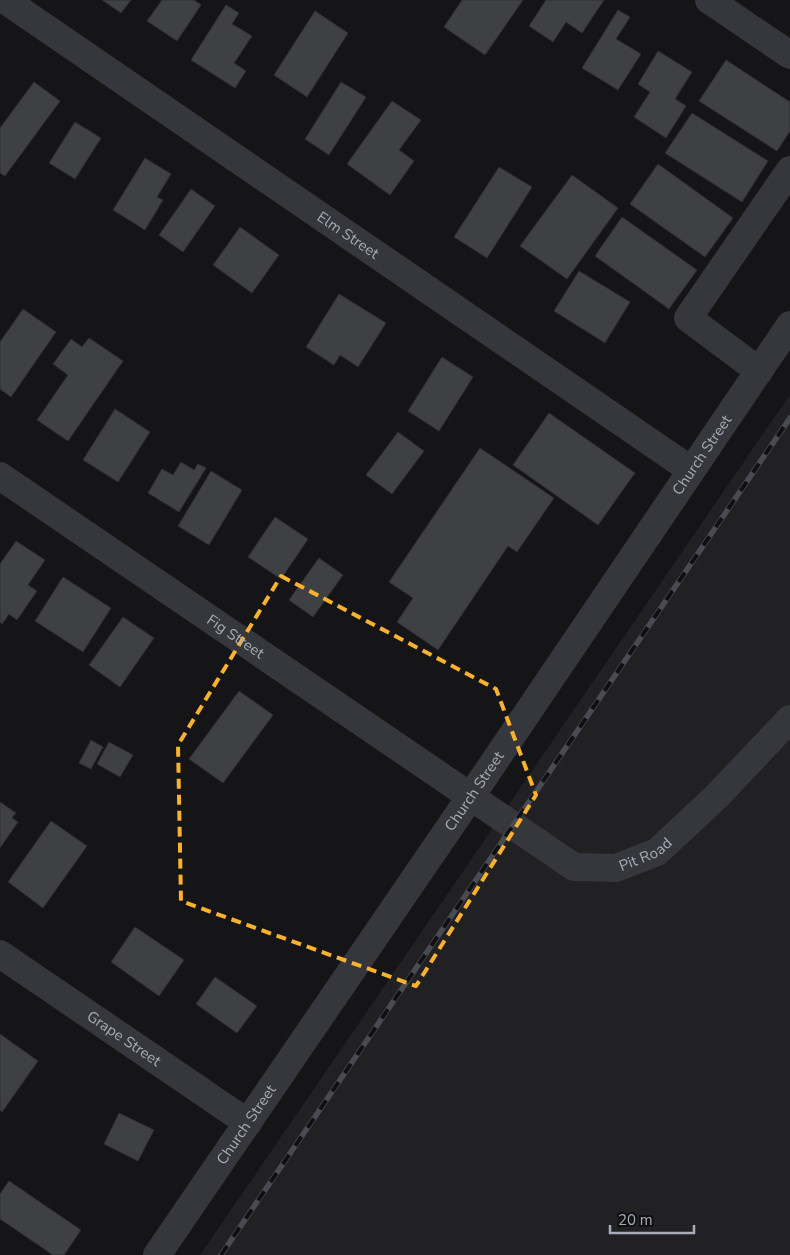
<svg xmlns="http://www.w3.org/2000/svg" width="790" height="1255" font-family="'Nunito Sans',sans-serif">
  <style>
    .built { fill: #212124 }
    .building { fill: #3f4044; stroke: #2f2f33 }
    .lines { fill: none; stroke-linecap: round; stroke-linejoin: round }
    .minor { stroke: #36373d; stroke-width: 28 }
    .rail-casing { stroke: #494b52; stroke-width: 5.5 }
    .rail { stroke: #101012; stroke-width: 4; stroke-dasharray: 11; stroke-linecap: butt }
    .marked { fill: none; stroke: #f8b22d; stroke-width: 4; stroke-dasharray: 10 6; stroke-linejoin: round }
    .labels { text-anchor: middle; stroke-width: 5; stroke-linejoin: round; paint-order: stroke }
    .street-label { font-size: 15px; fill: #a7acb8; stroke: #101012 }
  </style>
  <rect width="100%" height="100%" fill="#151517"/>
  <path class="built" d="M790 395V1255H200L769 425Z"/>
  <g class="building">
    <path d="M102 0H131L121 13Z"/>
    <path d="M162 0H194L201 5 177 41 147 21Z"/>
    <path d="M462 0H523L485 55 444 27Z"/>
    <path d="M546 0H604L582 33 566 22 553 42 529 26Z"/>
    <path d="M226 5 239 13 232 24 252 36 234 63 246 71 235 88 191 60Z"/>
    <path d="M618 10 630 17 616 39 641 54 618 90 582 68Z"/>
    <path d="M315 11 348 33 307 97 274 75Z"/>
    <path d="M658 51 692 72 675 99 686 106 666 138 634 117 650 92 638 84Z"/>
    <path d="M726 60 790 102V131L777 151 699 101Z"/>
    <path d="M34 82 60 101 5 176 0 173V128Z"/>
    <path d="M341 82 366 97 329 155 305 139Z"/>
    <path d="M392 101 421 120 399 150 414 161 390 195 347 164Z"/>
    <path d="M692 113 768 161 742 202 665 153Z"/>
    <path d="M75 122 101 138 75 179 49 163Z"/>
    <path d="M145 158 171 174 157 197 163 200 145 230 113 210Z"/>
    <path d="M658 164 733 218 705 257 630 204Z"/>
    <path d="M499 167 532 187 487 258 454 237Z"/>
    <path d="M572 175 618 208 567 279 520 246Z"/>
    <path d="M191 189 215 206 183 252 159 235Z"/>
    <path d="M622 217 697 270 669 309 595 256Z"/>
    <path d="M240 227 279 255 252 293 213 265Z"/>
    <path d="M579 271 630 302 605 343 554 311Z"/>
    <path d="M339 294 386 323 358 367 340 355 334 365 306 347Z"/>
    <path d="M23 309 56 332 11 397 0 389V342Z"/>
    <path d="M89 338 123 361 68 441 37 420 68 375 53 364 71 339 82 347Z"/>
    <path d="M442 357 473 377 439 431 408 411Z"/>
    <path d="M115 409 150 432 118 482 83 460Z"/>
    <path d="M549 413 635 473 598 525 513 465Z"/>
    <path d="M398 432 424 451 392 494 366 475Z"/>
    <path d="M480 448 554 498 517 552 508 546 438 650 397 622 413 598 389 582Z"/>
    <path d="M181 462 194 470 198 464 206 468 179 512 148 493 162 469 173 475Z"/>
    <path d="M211 471 242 490 209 545 178 526Z"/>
    <path d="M275 517 308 539 281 579 248 557Z"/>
    <path d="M16 541 45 560 28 585 37 591 17 620 9 614 2 624 0 622V564Z"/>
    <path d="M319 558 343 575 313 617 289 600Z"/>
    <path d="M63 577 111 608 83 652 35 621Z"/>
    <path d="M123 617 154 638 120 687 89 665Z"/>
    <path d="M239 691 273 715 223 783 189 759Z"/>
    <path d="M91 740 103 747 91 769 79 763Z"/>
    <path d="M109 742 133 755 120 777 97 764Z"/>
    <path d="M0 802 16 813 12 818 18 822 0 848Z"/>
    <path d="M51 821 87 846 43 908 8 882Z"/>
    <path d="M135 927 184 960 159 996 111 962Z"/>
    <path d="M215 977 257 1006 237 1033 196 1004Z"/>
    <path d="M0 1034 38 1061 2 1112 0 1110Z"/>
    <path d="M119 1113 154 1130 138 1161 104 1144Z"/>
    <path d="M9 1181 81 1230 64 1255H53L0 1219V1194Z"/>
  </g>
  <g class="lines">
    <g class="minor">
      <path id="s1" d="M5 0 691 470"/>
      <path d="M709 0 790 55"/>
      <path d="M759 371 688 318 790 170"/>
      <path id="s2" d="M0 476 574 867 616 868 657 852 716 797 790 719"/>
      <path id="s3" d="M0 954 248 1123"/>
      <path id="s4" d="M157 1255 471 796 790 325"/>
    </g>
    <g class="rail-casing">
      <path id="rail" d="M221 1255 790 418"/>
    </g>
    <use href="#rail" class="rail"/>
  </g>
  <path class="marked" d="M281 576 496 689 536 795 416 986 181 901 178 745Z"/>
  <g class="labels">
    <g class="street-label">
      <text dy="5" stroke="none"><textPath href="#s1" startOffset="416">Elm Street</textPath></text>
      <text dy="5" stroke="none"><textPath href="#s4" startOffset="968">Church Street</textPath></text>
      <text dy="5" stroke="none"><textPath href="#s2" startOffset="285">Fig Street</textPath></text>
      <text dy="5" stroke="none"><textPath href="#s4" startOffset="562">Church Street</textPath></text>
      <text dy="5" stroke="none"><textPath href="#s2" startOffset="769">Pit Road</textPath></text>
      <text dy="5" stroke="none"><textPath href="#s3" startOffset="150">Grape Street</textPath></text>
      <text dy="5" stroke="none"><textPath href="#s4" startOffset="158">Church Street</textPath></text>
    </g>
  </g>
  <path d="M610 1225v8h84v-8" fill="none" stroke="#a7acb8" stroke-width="2.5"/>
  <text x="618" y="1225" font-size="15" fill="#a7acb8" stroke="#101012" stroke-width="4" paint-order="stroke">20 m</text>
</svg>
